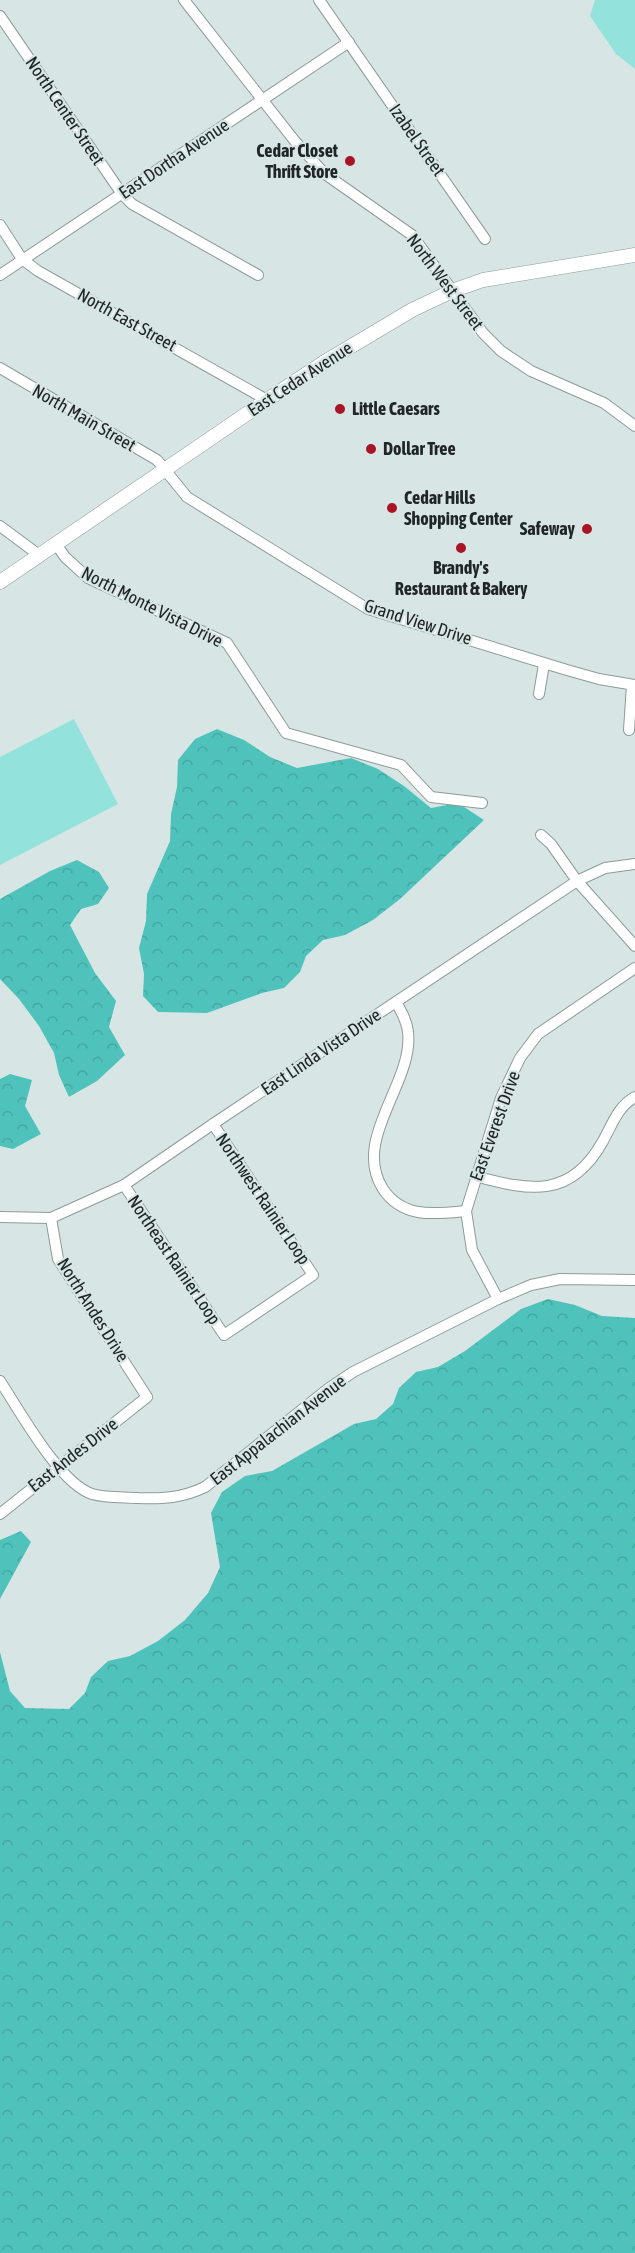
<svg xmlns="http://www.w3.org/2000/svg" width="635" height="2253" font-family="'Asap Condensed',sans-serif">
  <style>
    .forest { fill: url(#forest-crowns) }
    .pitch { fill: #94e2dc }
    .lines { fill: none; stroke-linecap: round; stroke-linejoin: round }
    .minor-casing { stroke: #8d9b99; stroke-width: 12 }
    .major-casing { stroke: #8d9b99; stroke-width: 15 }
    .minor { stroke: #fff; stroke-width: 10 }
    .major { stroke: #fff; stroke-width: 14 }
    .poi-dot { fill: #a91426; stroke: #d7e6e5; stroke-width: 2 }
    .labels { text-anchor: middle; stroke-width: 4.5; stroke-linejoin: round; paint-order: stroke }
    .street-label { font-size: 18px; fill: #202525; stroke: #d7e6e5 }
    .poi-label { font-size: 18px; font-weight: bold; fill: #202525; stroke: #d7e6e5; text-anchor: start }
  </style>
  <defs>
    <pattern id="forest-crowns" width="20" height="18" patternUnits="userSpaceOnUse" patternTransform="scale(1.5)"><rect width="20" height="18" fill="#4fc3bb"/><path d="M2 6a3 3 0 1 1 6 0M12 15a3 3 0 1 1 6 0" fill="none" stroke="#45a7a1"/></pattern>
  </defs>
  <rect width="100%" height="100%" fill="#d7e6e5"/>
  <g class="forest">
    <path d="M217 729 244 740 270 757 297 768 351 758 378 769 404 786 431 808 458 803 484 820 400 899 373 920 345 935 323 940 306 956 300 972 284 988 262 993 207 1013 158 1012 143 996 144 974 139 948 146 921 147 894 170 841 171 814 177 787 178 760 195 739Z"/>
    <path d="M77 860 99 872 109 888 98 904 81 909 70 925 95 973 116 1001 109 1027 125 1055 97 1081 69 1097 59 1075 54 1053 39 1026 19 999 0 979V899L50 871Z"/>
    <path d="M10 1074 32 1080 25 1106 41 1134 13 1149 0 1146V1079Z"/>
    <path d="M548 1299 575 1305 602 1316 635 1318V2253H0V1652L10 1691 25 1708 69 1709 85 1693 91 1677 108 1661 130 1656 158 1641 185 1620 208 1593 220 1567 211 1513 222 1492 245 1476 272 1471 354 1424 376 1419 393 1404 399 1388 416 1372 438 1367 465 1351 521 1309Z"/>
    <path d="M21 1531 31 1542 0 1599V1540Z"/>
  </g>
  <g class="pitch">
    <path d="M595 0H635V69L616 54 590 16Z"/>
    <path d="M74 719 118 804 0 865V757Z"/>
  </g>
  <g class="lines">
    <g class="minor-casing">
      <g id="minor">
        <path d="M184 0 294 140 325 174 412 235 483 333 501 351 531 371 604 403 635 426"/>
        <path d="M319 0 485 239"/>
        <path d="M0 16 122 194 132 204 258 275"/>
        <path d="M0 225 22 259 38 271 267 400"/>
        <path d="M0 275 349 42"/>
        <path d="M0 368 157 460 187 497 368 609 567 670 599 679 635 685"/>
        <path d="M0 526 39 555"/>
        <path d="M56 544 65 557 88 578 227 643 286 733 401 765 431 797 482 803"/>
        <path d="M539 694 544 664"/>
        <path d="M629 730 632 685"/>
        <path d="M541 835 551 844 577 881 635 946"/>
        <path d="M396 1002C401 1011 407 1021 408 1032 414 1083 351 1139 383 1189 403 1219 435 1214 466 1211"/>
        <path d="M475 1176C530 1191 571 1199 603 1141 612 1125 618 1106 635 1097"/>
        <path d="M124 1185 224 1335 313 1275 213 1124"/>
        <path d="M0 1217 51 1218 124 1185 213 1124 577 881 605 868 635 864"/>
        <path d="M498 1299 472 1250 466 1211 501 1098 520 1058 538 1034 635 968"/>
        <path d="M0 1381C20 1411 59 1483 92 1494 106 1498 123 1497 138 1498 163 1499 182 1498 205 1487L328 1389 353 1372 498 1299 531 1285 560 1279 635 1280"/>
        <path d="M0 1514 147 1397 58 1259 51 1218"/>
      </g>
    </g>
    <g class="major-casing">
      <path id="major" d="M0 582 267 400 323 363 412 310 452 291 483 280 635 255"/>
    </g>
    <use href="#minor" class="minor"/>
    <use href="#major" class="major"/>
  </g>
  <g class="poi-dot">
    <circle cx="350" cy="161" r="6"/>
    <circle cx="340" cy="409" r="6"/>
    <circle cx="371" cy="449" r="6"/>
    <circle cx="392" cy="508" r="6"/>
    <circle cx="587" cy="529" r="6"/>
    <circle cx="461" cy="548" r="6"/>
  </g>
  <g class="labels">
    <g class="street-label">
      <text transform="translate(65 111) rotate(56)" y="6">North Center Street</text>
      <text transform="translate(417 140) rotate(55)" y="6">Izabel Street</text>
      <text transform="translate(174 159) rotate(-34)" y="6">East Dortha Avenue</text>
      <text transform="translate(445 282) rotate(53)" y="6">North West Street</text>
      <text transform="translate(127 320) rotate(29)" y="6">North East Street</text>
      <text transform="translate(300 379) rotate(-33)" y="6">East Cedar Avenue</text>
      <text transform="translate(84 418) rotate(30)" y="6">North Main Street</text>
      <text transform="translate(152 607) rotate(27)" y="6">North Monte Vista Drive</text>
      <text transform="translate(418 622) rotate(18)" y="6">Grand View Drive</text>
      <text transform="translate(321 1052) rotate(-34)" y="6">East Linda Vista Drive</text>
      <text transform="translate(495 1126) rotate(-70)" y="6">East Everest Drive</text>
      <text transform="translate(263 1199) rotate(56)" y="6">Northwest Rainier Loop</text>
      <text transform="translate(174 1260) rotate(56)" y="6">Northeast Rainier Loop</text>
      <text transform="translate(93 1310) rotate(58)" y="6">North Andes Drive</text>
      <text transform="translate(278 1430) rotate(-38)" y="6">East Appalachian Avenue</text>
      <text transform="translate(73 1455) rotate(-38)" y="6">East Andes Drive</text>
    </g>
    <g class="poi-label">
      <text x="338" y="157" text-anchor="end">Cedar Closet<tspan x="338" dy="21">Thrift Store</tspan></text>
      <text x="352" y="415">Little Caesars</text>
      <text x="383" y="455">Dollar Tree</text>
      <text x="404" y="504">Cedar Hills<tspan x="404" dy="21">Shopping Center</tspan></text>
      <text x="575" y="535" text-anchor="end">Safeway</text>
      <text x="461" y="574" text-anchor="middle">Brandy's<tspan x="461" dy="21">Restaurant &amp; Bakery</tspan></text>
    </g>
  </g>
</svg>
